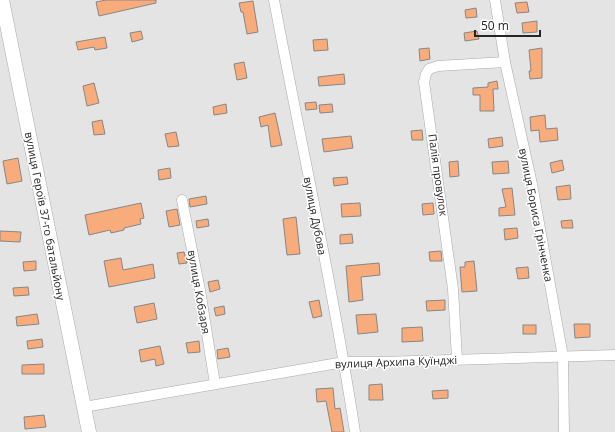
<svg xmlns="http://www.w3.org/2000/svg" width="615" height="432" font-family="'Open Sans',sans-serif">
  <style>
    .building { fill: #f9ac7b; stroke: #878685 }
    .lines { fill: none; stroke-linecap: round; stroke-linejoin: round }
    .street-casing { stroke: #a9a9aa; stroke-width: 11 }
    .secondary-casing { stroke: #a9a9aa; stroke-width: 15 }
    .street { stroke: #fff; stroke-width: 10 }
    .secondary { stroke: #fff; stroke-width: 14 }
    .labels { text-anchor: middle; stroke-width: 3; stroke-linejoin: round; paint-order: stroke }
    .street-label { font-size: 11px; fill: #252526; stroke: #fff }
  </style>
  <rect width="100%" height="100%" fill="#e4e4e5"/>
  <g class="building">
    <path d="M106 0H156V3L99 16 96 2Z"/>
    <path d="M253 1 258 32 247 34 243 12H241L239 3Z"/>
    <path d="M527 2 529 12 517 13 515 3Z"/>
    <path d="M476 8 477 17 466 18 465 10Z"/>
    <path d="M537 21V32L523 33 522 23Z"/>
    <path d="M141 31 143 39 132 42 130 33Z"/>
    <path d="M477 31 479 39 465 41 464 33Z"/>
    <path d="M105 37 107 48 95 50 94 47 78 50 76 42Z"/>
    <path d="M327 39 328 50 314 51 313 40Z"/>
    <path d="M429 48 430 59 420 61 419 49Z"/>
    <path d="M542 48V78L530 79 529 71H531L529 50Z"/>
    <path d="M244 62 247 78 237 80 234 64Z"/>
    <path d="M344 74 345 84 319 86 318 77Z"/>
    <path d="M497 81 498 89H493L494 111H480V95H473V88L488 87V83Z"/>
    <path d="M94 83 99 103 87 106 83 86Z"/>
    <path d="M316 102 317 109 306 110 305 103Z"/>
    <path d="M226 104 227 113 214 115 213 107Z"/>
    <path d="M332 104 333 112 320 113 319 105Z"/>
    <path d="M275 113 282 145 271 147 268 125 261 127 259 117Z"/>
    <path d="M545 115 546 129 557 128 558 140 540 142 539 130 531 131 530 117Z"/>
    <path d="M102 120 105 134 94 135 92 122Z"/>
    <path d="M422 130 423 140H412L411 131Z"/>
    <path d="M176 132 179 146 168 147 165 134Z"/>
    <path d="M351 136 353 148 324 152 322 139Z"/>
    <path d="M502 137 503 146 489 148 488 139Z"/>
    <path d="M18 158 22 181 7 184 3 161Z"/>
    <path d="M562 160 564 170 552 173 550 163Z"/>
    <path d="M458 161 459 176 450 177 449 162Z"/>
    <path d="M508 161 509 173 493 174 492 162Z"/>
    <path d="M170 168 171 178 159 180 158 170Z"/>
    <path d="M347 177 348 184 334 186 333 178Z"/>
    <path d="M570 185 571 199 558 200 556 187Z"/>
    <path d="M512 188 515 215 499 216V208L506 207 502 189Z"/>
    <path d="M206 196 207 204 190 207 189 199Z"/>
    <path d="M141 203 144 218 140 219 141 224 124 228V230L111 233 110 230 89 235 85 215Z"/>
    <path d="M360 203 361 216 342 217 341 204Z"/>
    <path d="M433 203 434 214 423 215 422 204Z"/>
    <path d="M177 209 180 225 169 227 166 211Z"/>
    <path d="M296 217 300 254 287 255 283 219Z"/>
    <path d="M208 219 209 226 197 228 196 221Z"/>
    <path d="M572 220 573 228H562L561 221Z"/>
    <path d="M517 228 518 238 505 240 504 229Z"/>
    <path d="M0 231 21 232 20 242 0 241Z"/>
    <path d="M352 234 353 243 340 244V235Z"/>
    <path d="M441 251 442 261H430L429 252Z"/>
    <path d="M184 252 187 263 179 264 177 253Z"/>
    <path d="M121 258 123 270 153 264 155 278 109 287 104 261Z"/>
    <path d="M36 261V270L24 271 23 262Z"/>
    <path d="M474 261 477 291 462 292 460 267H465V262Z"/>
    <path d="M379 263 380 275 361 277 363 300 349 302 346 266Z"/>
    <path d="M528 267 529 278 518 279 516 268Z"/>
    <path d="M218 280 220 289 210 292 208 282Z"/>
    <path d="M28 287 29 295 14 296 13 288Z"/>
    <path d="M319 300 322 316 313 318 309 302Z"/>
    <path d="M445 300V310L427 311 426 301Z"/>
    <path d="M154 303 157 319 137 323 134 307Z"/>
    <path d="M224 306 225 314 216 316 214 308Z"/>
    <path d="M37 314 39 324 17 326 16 317Z"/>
    <path d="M376 314 378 332 358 334 356 315Z"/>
    <path d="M574 324H590V337L575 338Z"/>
    <rect x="523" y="325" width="13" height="9"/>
    <path d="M422 327 423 341 402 342V328Z"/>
    <path d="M42 339 43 347 28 349 27 341Z"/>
    <path d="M199 341 200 352 188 353 186 343Z"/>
    <path d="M160 346 164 364 156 366 155 359 141 362 139 350Z"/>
    <path d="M228 348 230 357 218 359 217 350Z"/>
    <path d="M44 364V374H22V365Z"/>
    <path d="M382 384 383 400H369V385Z"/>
    <path d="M333 388 335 409 340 408 344 432H332L326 401 317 402 316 389Z"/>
    <path d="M448 390V398L433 399 432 391Z"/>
    <path d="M44 415 46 427 25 429 24 417Z"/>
  </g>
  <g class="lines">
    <g class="street-casing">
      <g id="street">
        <path d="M274 0C301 144 333 287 355 432"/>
        <path d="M495 0 505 62 532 184 563 357 564 432"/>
        <path d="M182 200 200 290 215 384"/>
        <path d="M457 359 453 289 424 82 426 74 429 69 438 66 505 62"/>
        <path d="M84 407 344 362H380L615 355"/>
      </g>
    </g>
    <g class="secondary-casing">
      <path id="secondary" d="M2 0 89 432"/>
    </g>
    <use href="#street" class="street"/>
    <use href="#secondary" class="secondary"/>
  </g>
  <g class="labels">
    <g class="street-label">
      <text transform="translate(438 175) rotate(82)" y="4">Палія провулок</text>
      <text transform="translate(536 215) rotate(79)" y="4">вулиця Бориса Грінченка</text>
      <text transform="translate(45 216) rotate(79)" y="4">вулиця Героїв 37-го батальйону</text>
      <text transform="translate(315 216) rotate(79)" y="4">вулиця Дубова</text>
      <text transform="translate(199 292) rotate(80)" y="4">вулиця Кобзаря</text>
      <text transform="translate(396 362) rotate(-2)" y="4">вулиця Архипа Куїнджі</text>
    </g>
  </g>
  <path d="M475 30v6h65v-6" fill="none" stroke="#252526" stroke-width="2"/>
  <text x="481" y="30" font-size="12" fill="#252526" stroke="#ffffff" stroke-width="3" paint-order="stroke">50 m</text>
</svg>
